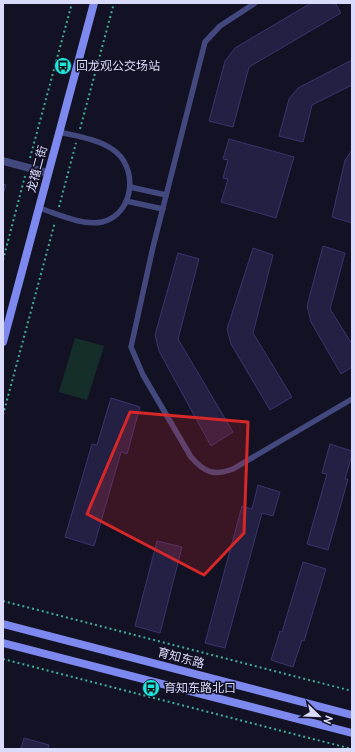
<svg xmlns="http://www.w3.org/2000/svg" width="355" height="752" font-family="Ubuntu,'Noto Sans SC',sans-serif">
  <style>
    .green { fill: #162e2a }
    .building { fill: #232044; stroke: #39356d }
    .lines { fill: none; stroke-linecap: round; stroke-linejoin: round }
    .path { stroke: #3eab96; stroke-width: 2; stroke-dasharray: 2 3; stroke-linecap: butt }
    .lane { stroke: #43487e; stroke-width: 5.5 }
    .street { stroke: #43487e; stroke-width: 8 }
    .secondary { stroke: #7d89ef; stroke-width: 8 }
    .marked { fill: #d62828; fill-opacity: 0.2; stroke: #d62828; stroke-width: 3; stroke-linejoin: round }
    .labels { text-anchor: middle; stroke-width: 3; stroke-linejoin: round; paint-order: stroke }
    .poi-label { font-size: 12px; fill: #dadbfb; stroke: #131225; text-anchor: start }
    .street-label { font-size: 12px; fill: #dadbfb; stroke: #131225 }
  </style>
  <rect width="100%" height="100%" fill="#131225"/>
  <path class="green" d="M75 338 104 346 87 400 59 392Z"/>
  <g class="building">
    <path d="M311 3H335L341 13 249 67 233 127 209 121 225 61 235 48Z"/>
    <path d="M352 60V85L312 105 303 142 279 136 289 99 298 88Z"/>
    <path d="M229 139 294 157 276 218 221 202 228 179 223 178 228 160 223 159Z"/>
    <path d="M352 150V223L332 217 345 160Z"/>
    <path d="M3 184 6 185 3 195Z"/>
    <path d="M323 246 345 253 330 309 352 344V367L341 374 311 322 307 306Z"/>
    <path d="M253 248 273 255 253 333 292 397 270 410 231 344 227 329Z"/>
    <path d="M178 253 199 259 178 339 233 432 211 446 159 351 155 335Z"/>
    <path d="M111 398 140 407 127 454 121 452 94 546 65 537 92 444 97 445Z"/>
    <path d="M330 444 352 451V455L345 479H348L328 550 307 544 327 474 322 473Z"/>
    <path d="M258 485 280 492 273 516 262 513 225 648 205 643 242 506 252 509Z"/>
    <path d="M157 541 182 547 160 633 135 626Z"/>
    <path d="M303 562 326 569 304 641 302 640 293 667 271 660 280 631 282 632Z"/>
    <path d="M24 738 49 745 48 749H21Z"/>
  </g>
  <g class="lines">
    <g class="path">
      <path d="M80 129 114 3"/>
      <path d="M30 158 72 3"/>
      <path d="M59 207 76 143"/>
      <path d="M3 260 25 176"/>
      <path d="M3 415 55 222"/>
      <path d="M3 601 352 691"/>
      <path d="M3 659 352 749"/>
    </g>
    <g class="lane">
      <path d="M255 3 220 26 205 42 153 247 131 347 143 375 191 457C205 473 214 476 233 469L352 399"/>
      <path d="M130 187 166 195"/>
      <path d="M126 201 163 209"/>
      <path d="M39 208C58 214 82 226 102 222 135 214 139 166 112 149 97 139 76 136 59 132"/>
    </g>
    <path class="street" d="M3 161 48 173"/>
    <g class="secondary">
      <path d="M3 342 94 3"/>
      <path d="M3 624 352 715"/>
      <path d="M3 643 352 733"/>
    </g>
  </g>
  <path class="marked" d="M130 412 248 422 244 533 204 575 87 514Z"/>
  <defs>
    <g id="bus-disc" transform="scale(0.9)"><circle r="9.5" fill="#1de4dd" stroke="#131225"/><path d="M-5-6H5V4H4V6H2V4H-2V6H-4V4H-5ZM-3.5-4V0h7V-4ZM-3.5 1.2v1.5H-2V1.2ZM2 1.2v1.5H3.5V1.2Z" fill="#111"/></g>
  </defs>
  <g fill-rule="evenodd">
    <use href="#bus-disc" x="63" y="66"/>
    <use href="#bus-disc" x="151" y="688"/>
  </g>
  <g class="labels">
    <g class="poi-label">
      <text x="76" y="70">回龙观公交场站</text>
      <text x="164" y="692">育知东路北口</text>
    </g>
    <g class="street-label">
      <text transform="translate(37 169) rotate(-75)" y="4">龙禧二街</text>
      <text transform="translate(181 658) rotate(15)" y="4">育知东路</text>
    </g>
  </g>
  <rect width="355" height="752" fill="none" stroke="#dadbfb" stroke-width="8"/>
  <g transform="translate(319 716) rotate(113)" stroke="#131225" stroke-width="3" paint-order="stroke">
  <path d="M0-3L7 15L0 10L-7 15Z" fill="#dadbfb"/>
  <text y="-6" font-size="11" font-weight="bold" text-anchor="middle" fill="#dadbfb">N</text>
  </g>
</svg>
